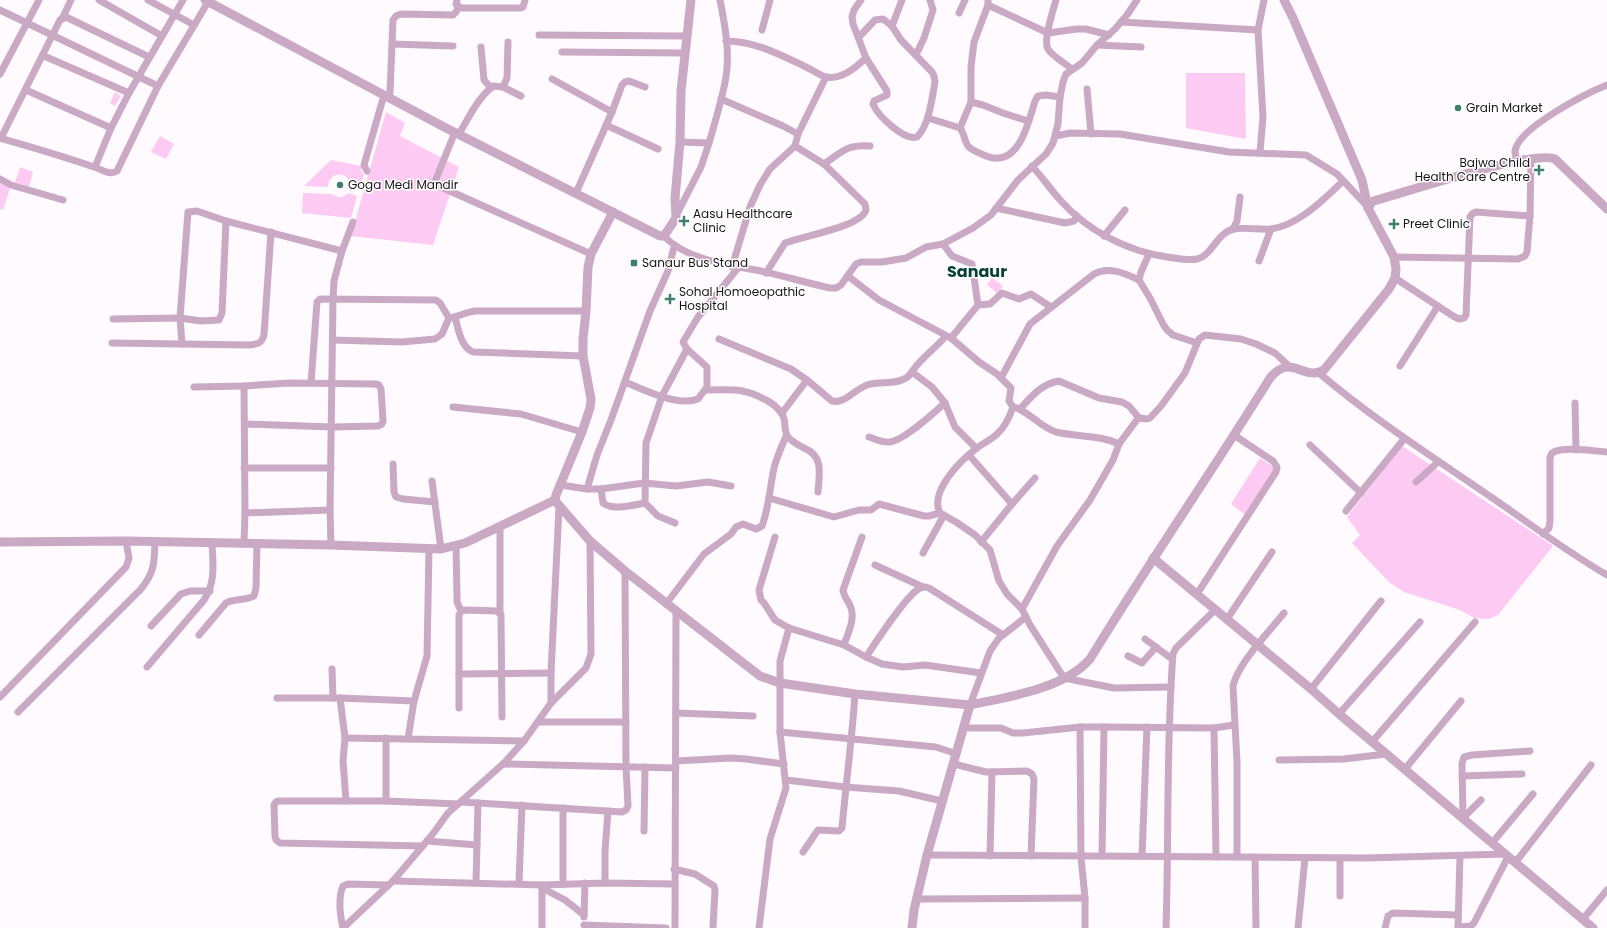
<svg xmlns="http://www.w3.org/2000/svg" width="1607" height="928" font-family="Poppins,sans-serif">
  <style>
    .green { fill: #fccaf3 }
    .lines { fill: none; stroke-linecap: round; stroke-linejoin: round }
    .minor { stroke: #caa9c5; stroke-width: 7 }
    .tertiary { stroke: #caa9c5; stroke-width: 9 }
    .poi-dot { fill: #3e7f6e; stroke: #fff; stroke-width: 1.5 }
    .labels { text-anchor: middle; stroke-width: 3; stroke-linejoin: round; paint-order: stroke }
    .poi-label { font-size: 12px; fill: #181517; stroke: #fff; text-anchor: start }
    .district-label { font-size: 16px; font-weight: bold; fill: #074135; stroke: #fff }
  </style>
  <rect width="100%" height="100%" fill="#fffafe"/>
  <g class="green">
    <path d="M1186 73H1245L1246 139 1186 128Z"/>
    <path d="M115 92 121 96 115 106 110 103Z"/>
    <path d="M386 112 405 123 400 136 459 167 433 245 351 236Z"/>
    <path d="M160 136 174 144 166 159 151 152Z"/>
    <path d="M331 160 361 166V171L364 174 360 188 351 186C349 170 328 171 328 187L304 186Z"/>
    <path d="M20 167 33 172 29 187 15 182Z"/>
    <path d="M0 183 10 188 3 210 0 209Z"/>
    <path d="M303 193 331 194 338 197H342L349 193 357 196 351 218 302 213Z"/>
    <path d="M992 278 1003 286 998 294 987 285Z"/>
    <path d="M1402 446 1553 546 1498 615 1489 619 1474 618 1460 610 1404 592 1389 582 1352 543 1360 535 1347 517Z"/>
    <path d="M1260 458 1279 471 1248 517 1231 504Z"/>
  </g>
  <g class="lines">
    <g class="minor">
      <path d="M99 0 162 36"/>
      <path d="M148 0 194 25"/>
      <path d="M457 0 456 4 461 8H520L523 7 525 0"/>
      <path d="M1056 0C1053 10 1043 41 1048 49 1052 56 1066 64 1072 69"/>
      <path d="M988 5 1048 33 1077 29H1086L1109 35"/>
      <path d="M0 10 158 86"/>
      <path d="M959 13 965 0"/>
      <path d="M63 17 71 0"/>
      <path d="M1121 22 1258 30"/>
      <path d="M892 26 902 0"/>
      <path d="M762 30 770 0"/>
      <path d="M539 35 686 36"/>
      <path d="M859 37 875 20 883 19 892 26 901 40 932 72 934 76 935 82C932 98 929 126 917 137 904 141 878 116 873 104L874 101 887 95V91L866 58 853 24 852 17 854 10 861 0"/>
      <path d="M726 41C754 41 779 54 804 66 811 69 819 75 826 77 842 80 856 67 866 58"/>
      <path d="M392 44 453 46"/>
      <path d="M1097 45 1141 47"/>
      <path d="M481 47 484 80 491 88"/>
      <path d="M562 52 685 53"/>
      <path d="M916 55 924 38 933 10 930 0"/>
      <path d="M44 56 129 93"/>
      <path d="M0 74 39 0"/>
      <path d="M552 79 612 112"/>
      <path d="M503 87 507 78 508 42"/>
      <path d="M1087 89 1091 134"/>
      <path d="M26 90 111 128"/>
      <path d="M389 98 390 92 393 20 396 16 401 14 453 15 456 12 458 7"/>
      <path d="M721 99 783 126 798 134"/>
      <path d="M971 102 983 105 1003 113 1028 121"/>
      <path d="M928 118 960 128C965 134 964 142 969 147 974 152 981 153 986 156 1019 169 1028 123 1035 101L1038 96 1046 95 1060 97"/>
      <path d="M606 125 658 149"/>
      <path d="M960 128 971 102V67L974 42 988 5V0"/>
      <path d="M455 132 434 184 591 254"/>
      <path d="M459 134C469 117 478 98 493 86L503 87 521 96"/>
      <path d="M1056 136 1070 133 1120 134 1229 152 1306 155 1337 174 1368 207"/>
      <path d="M0 138C31 147 63 156 94 167 101 169 110 176 117 171L158 86 208 2"/>
      <path d="M1 138 60 20 66 17 149 57"/>
      <path d="M709 143C715 122 722 100 726 77 730 52 725 25 720 0"/>
      <path d="M1260 152 1263 117 1258 30 1264 0"/>
      <path d="M1517 160C1516 157 1515 154 1515 151 1518 128 1587 93 1607 85"/>
      <path d="M824 164C842 152 847 144 870 146"/>
      <path d="M1032 166C1042 177 1051 190 1061 201 1088 231 1127 251 1167 257 1176 258 1188 261 1197 259 1212 256 1217 232 1234 229 1246 227 1259 230 1271 229 1299 225 1323 200 1343 181"/>
      <path d="M95 167 111 128 129 93 183 0"/>
      <path d="M367 171 364 165 384 95"/>
      <path d="M0 179 11 185 63 200"/>
      <path d="M576 193 612 112 622 85 625 82 629 81 645 87"/>
      <path d="M996 208 1065 223 1074 221 1077 216"/>
      <path d="M676 216 701 167 709 143 680 142"/>
      <path d="M1233 229 1237 221 1240 197"/>
      <path d="M664 236C686 260 730 265 761 271 784 276 807 283 830 288H836L841 285 856 264 861 262H882L906 258 926 247 943 244 973 228 991 215 1018 180 1046 154 1053 143 1058 124 1060 97 1063 82 1066 74 1082 63 1097 45 1115 29 1127 15 1137 0"/>
      <path d="M1104 236 1125 210"/>
      <path d="M943 244 952 256 972 264 978 305 951 338"/>
      <path d="M1149 254 1141 272 1139 280 1150 298 1163 324 1167 330 1173 335 1197 343"/>
      <path d="M1394 257 1518 259 1525 256 1527 252 1530 216 1531 158"/>
      <path d="M1259 261 1271 229"/>
      <path d="M732 267 750 207 760 185 770 169 795 146 798 134 826 77"/>
      <path d="M766 273 785 243C802 236 861 227 866 210L865 204 824 164 795 146"/>
      <path d="M848 276 879 300 951 338 979 362 997 374 1011 388 1009 401 1013 407C1010 416 1004 428 997 434 991 440 983 443 977 448 961 460 929 491 940 513"/>
      <path d="M1395 278 1453 316 1459 319 1464 318 1466 315 1470 217 1472 214 1476 212 1530 216"/>
      <path d="M978 305 990 304 1002 293 1019 299 1031 294 1051 307"/>
      <path d="M455 317C458 328 461 348 473 352L583 356"/>
      <path d="M113 319 180 318 201 321 219 320 222 313 226 221"/>
      <path d="M719 339 791 369 807 380 832 401C845 404 855 389 867 385 879 381 895 385 906 378 911 375 913 369 918 364 927 354 937 346 946 336"/>
      <path d="M333 340 402 342 435 339 442 334 449 318"/>
      <path d="M112 343 250 345C258 344 262 343 264 335L271 232"/>
      <path d="M182 344 180 318 188 212 197 211 226 221 342 251 353 222"/>
      <path d="M1400 366 1438 306"/>
      <path d="M912 372 932 387 945 403 955 427 976 448"/>
      <path d="M1319 373C1373 419 1433 457 1491 497 1529 523 1567 552 1607 575"/>
      <path d="M1001 378 1030 324 1094 274C1109 266 1124 273 1139 280"/>
      <path d="M625 382C644 390 678 407 698 399L707 387V367L687 349 683 342 698 317 738 268"/>
      <path d="M311 383 317 302 320 299 436 300 440 303 449 318C458 317 466 312 475 311H586"/>
      <path d="M244 386 245 513 244 543"/>
      <path d="M194 387 244 386 289 383 375 384 379 385 381 389 383 421 382 424 378 426 332 427 245 424"/>
      <path d="M706 390C732 390 742 387 766 400 772 403 778 408 782 414 787 421 783 431 788 437 792 442 800 446 806 449 824 457 819 476 818 492"/>
      <path d="M1575 403 1576 450"/>
      <path d="M453 407 521 414 582 432"/>
      <path d="M1017 408C1031 414 1041 427 1056 432 1077 437 1100 435 1119 444"/>
      <path d="M1020 409C1031 397 1041 384 1059 381L1099 398 1122 402 1129 406 1139 418"/>
      <path d="M782 413 807 380"/>
      <path d="M869 437C875 439 883 443 890 442 905 440 933 413 945 403"/>
      <path d="M1310 445 1361 493"/>
      <path d="M969 455 1012 504"/>
      <path d="M393 464 394 492 396 497 403 499 435 502"/>
      <path d="M244 468H331"/>
      <path d="M432 481 441 549"/>
      <path d="M1416 482 1438 462"/>
      <path d="M561 485 587 489H601L644 483 676 486 708 482 731 486"/>
      <path d="M587 489 597 455 611 420 650 311 668 271 674 247"/>
      <path d="M601 489 603 503C613 511 633 505 645 503L646 443 662 396 687 349"/>
      <path d="M769 498 834 517 859 510H871L879 504 924 516H929L940 513 956 522 975 535 990 550 999 581 1007 594 1022 609 1030 625 1064 678 1114 688 1171 687"/>
      <path d="M645 503 658 516 675 523"/>
      <path d="M1346 511 1404 439"/>
      <path d="M245 513 330 510"/>
      <path d="M500 526V613"/>
      <path d="M1543 534 1549 528 1550 521V457L1552 453C1563 446 1593 451 1607 452"/>
      <path d="M775 537 759 590 761 600 764 603 775 620 789 628 844 645 866 657 882 664 903 667 925 665 981 673"/>
      <path d="M981 542 1012 504 1035 478"/>
      <path d="M331 545 330 510 333 299 334 281 342 251"/>
      <path d="M456 546 457 595V602L461 611"/>
      <path d="M923 553 944 515"/>
      <path d="M875 565 923 587"/>
      <path d="M1197 594 1276 472 1277 467 1273 461 1234 435"/>
      <path d="M666 604 704 554 731 534 736 527 743 524 756 529 762 526C769 507 770 487 774 468 777 456 782 446 786 436"/>
      <path d="M1022 609 1057 546 1090 500 1113 460 1119 444 1136 421 1139 418 1147 419 1150 418 1161 406 1185 373 1199 339 1205 335 1241 339 1256 344 1275 353 1289 366"/>
      <path d="M1227 619 1272 552"/>
      <path d="M151 626 181 594 190 591H210"/>
      <path d="M199 635 226 603C235 598 245 601 254 596L256 588 257 544"/>
      <path d="M1145 639 1172 659"/>
      <path d="M844 645C848 633 855 620 851 608 849 601 844 598 843 590L862 537"/>
      <path d="M1128 656 1142 663 1156 647"/>
      <path d="M866 657C876 642 906 595 920 588 923 586 926 587 929 588L1003 635"/>
      <path d="M147 667 204 600C216 582 213 563 212 543"/>
      <path d="M332 669 333 698"/>
      <path d="M459 674 551 673"/>
      <path d="M1311 689 1381 601"/>
      <path d="M0 697 126 567 129 558 126 541"/>
      <path d="M277 698H340L414 701"/>
      <path d="M340 698 345 738 343 761 346 801"/>
      <path d="M551 703V673L559 507"/>
      <path d="M970 705 990 651 999 638 1026 617"/>
      <path d="M459 708V615L461 611 466 610 497 611 501 615 502 717"/>
      <path d="M18 712 141 589C155 571 154 564 155 542"/>
      <path d="M676 713 753 716"/>
      <path d="M1339 714 1420 622"/>
      <path d="M538 722H626"/>
      <path d="M1080 727 1081 857 1085 898V928"/>
      <path d="M964 728H1001L1013 733H1023L1080 727H1104L1214 728 1234 725"/>
      <path d="M1214 728 1216 857"/>
      <path d="M780 732 936 747 957 754"/>
      <path d="M345 738 524 741"/>
      <path d="M386 738V801"/>
      <path d="M408 739 414 701 427 656 429 549"/>
      <path d="M1372 742 1475 622"/>
      <path d="M1279 760 1344 759 1386 754"/>
      <path d="M676 761 731 758 746 759 784 764"/>
      <path d="M503 764 676 768"/>
      <path d="M954 764 986 772 1027 771 1032 774 1034 779 1031 856"/>
      <path d="M1405 769 1461 701"/>
      <path d="M1462 776 1522 774"/>
      <path d="M786 780 845 787 899 791 942 801"/>
      <path d="M462 802 622 812 626 810 628 806 626 767 625 571"/>
      <path d="M563 808V884"/>
      <path d="M1463 818 1462 763 1464 757 1472 755 1530 751"/>
      <path d="M1463 818 1481 800"/>
      <path d="M644 831 645 767"/>
      <path d="M427 841 477 845"/>
      <path d="M1492 843 1533 794"/>
      <path d="M423 846 280 843 276 840 275 836 274 805 276 802 278 801H386L458 804"/>
      <path d="M803 852 818 830 839 831 842 828C846 783 852 739 855 694"/>
      <path d="M927 855 1367 858 1505 854"/>
      <path d="M990 856 992 772"/>
      <path d="M1102 856 1104 727"/>
      <path d="M1142 856 1147 727"/>
      <path d="M1237 857V762L1233 686C1238 663 1269 632 1284 613"/>
      <path d="M1255 857 1256 928"/>
      <path d="M1515 863 1591 765"/>
      <path d="M674 869 695 874 714 886 715 890 713 928"/>
      <path d="M393 881 542 885 605 883 674 884"/>
      <path d="M476 882 478 803"/>
      <path d="M519 883 522 805"/>
      <path d="M605 883V851L608 811"/>
      <path d="M542 888 565 900 584 915"/>
      <path d="M1340 896V858"/>
      <path d="M917 899 1085 898"/>
      <path d="M584 917 585 883"/>
      <path d="M1583 919 1607 890"/>
      <path d="M584 925 666 928"/>
      <path d="M1458 927 1471 926 1474 923 1508 857"/>
      <path d="M343 928 393 881 432 835 448 813 503 764 524 741 551 703 586 668 591 654 590 541"/>
      <path d="M343 928C340 915 338 898 343 886L348 884 388 885"/>
      <path d="M542 928V885"/>
      <path d="M675 928 676 611"/>
      <path d="M759 928 770 839 786 788 780 732V661L789 628"/>
      <path d="M1166 928C1169 837 1166 745 1173 654L1176 648 1215 610"/>
      <path d="M1298 928 1305 858"/>
      <path d="M1385 928 1388 916 1393 913 1458 915"/>
      <path d="M1458 928 1460 856"/>
    </g>
    <g class="tertiary">
      <path d="M205 0 446 128 660 236H664L676 218 675 198 680 142 681 91 691 0"/>
      <path d="M1368 208 1373 201C1403 193 1535 149 1555 159L1607 209"/>
      <path d="M613 212 591 254 588 267 586 311 583 339V356L591 399 590 408 582 432 556 495 555 500 557 503 590 541 625 571 760 676 780 683 855 694 970 705 927 855 914 910 912 928"/>
      <path d="M0 542 126 541 331 545 441 549 465 543 555 500"/>
      <path d="M1153 558 1311 689 1339 714 1593 928"/>
      <path d="M970 705C1007 697 1064 689 1090 659 1148 564 1211 473 1270 378 1292 352 1303 382 1324 370L1389 289 1395 278 1396 269 1394 257 1368 208 1362 180 1293 18 1284 0"/>
    </g>
  </g>
  <g class="poi-dot">
    <circle cx="1458" cy="108" r="4"/>
    <path d="M1537 164h4v4h4v4h-4v4h-4v-4h-4v-4h4z"/>
    <circle cx="340" cy="185" r="4"/>
    <path d="M682 215h4v4h4v4h-4v4h-4v-4h-4v-4h4z"/>
    <path d="M1392 218h4v4h4v4h-4v4h-4v-4h-4v-4h4z"/>
    <rect x="630" y="259" width="8" height="8" rx="2"/>
    <path d="M668 293h4v4h4v4h-4v4h-4v-4h-4v-4h4z"/>
  </g>
  <g class="labels">
    <g class="poi-label">
      <text x="1466" y="112">Grain Market</text>
      <text x="1530" y="167" text-anchor="end">Bajwa Child<tspan x="1530" dy="14">Health Care Centre</tspan></text>
      <text x="348" y="189">Goga Medi Mandir</text>
      <text x="693" y="218">Aasu Healthcare<tspan x="693" dy="14">Clinic</tspan></text>
      <text x="1403" y="228">Preet Clinic</text>
      <text x="642" y="267">Sanaur Bus Stand</text>
      <text x="679" y="296">Sohal Homoeopathic<tspan x="679" dy="14">Hospital</tspan></text>
    </g>
    <g class="district-label">
      <text x="977" y="277">Sanaur</text>
    </g>
  </g>
</svg>
